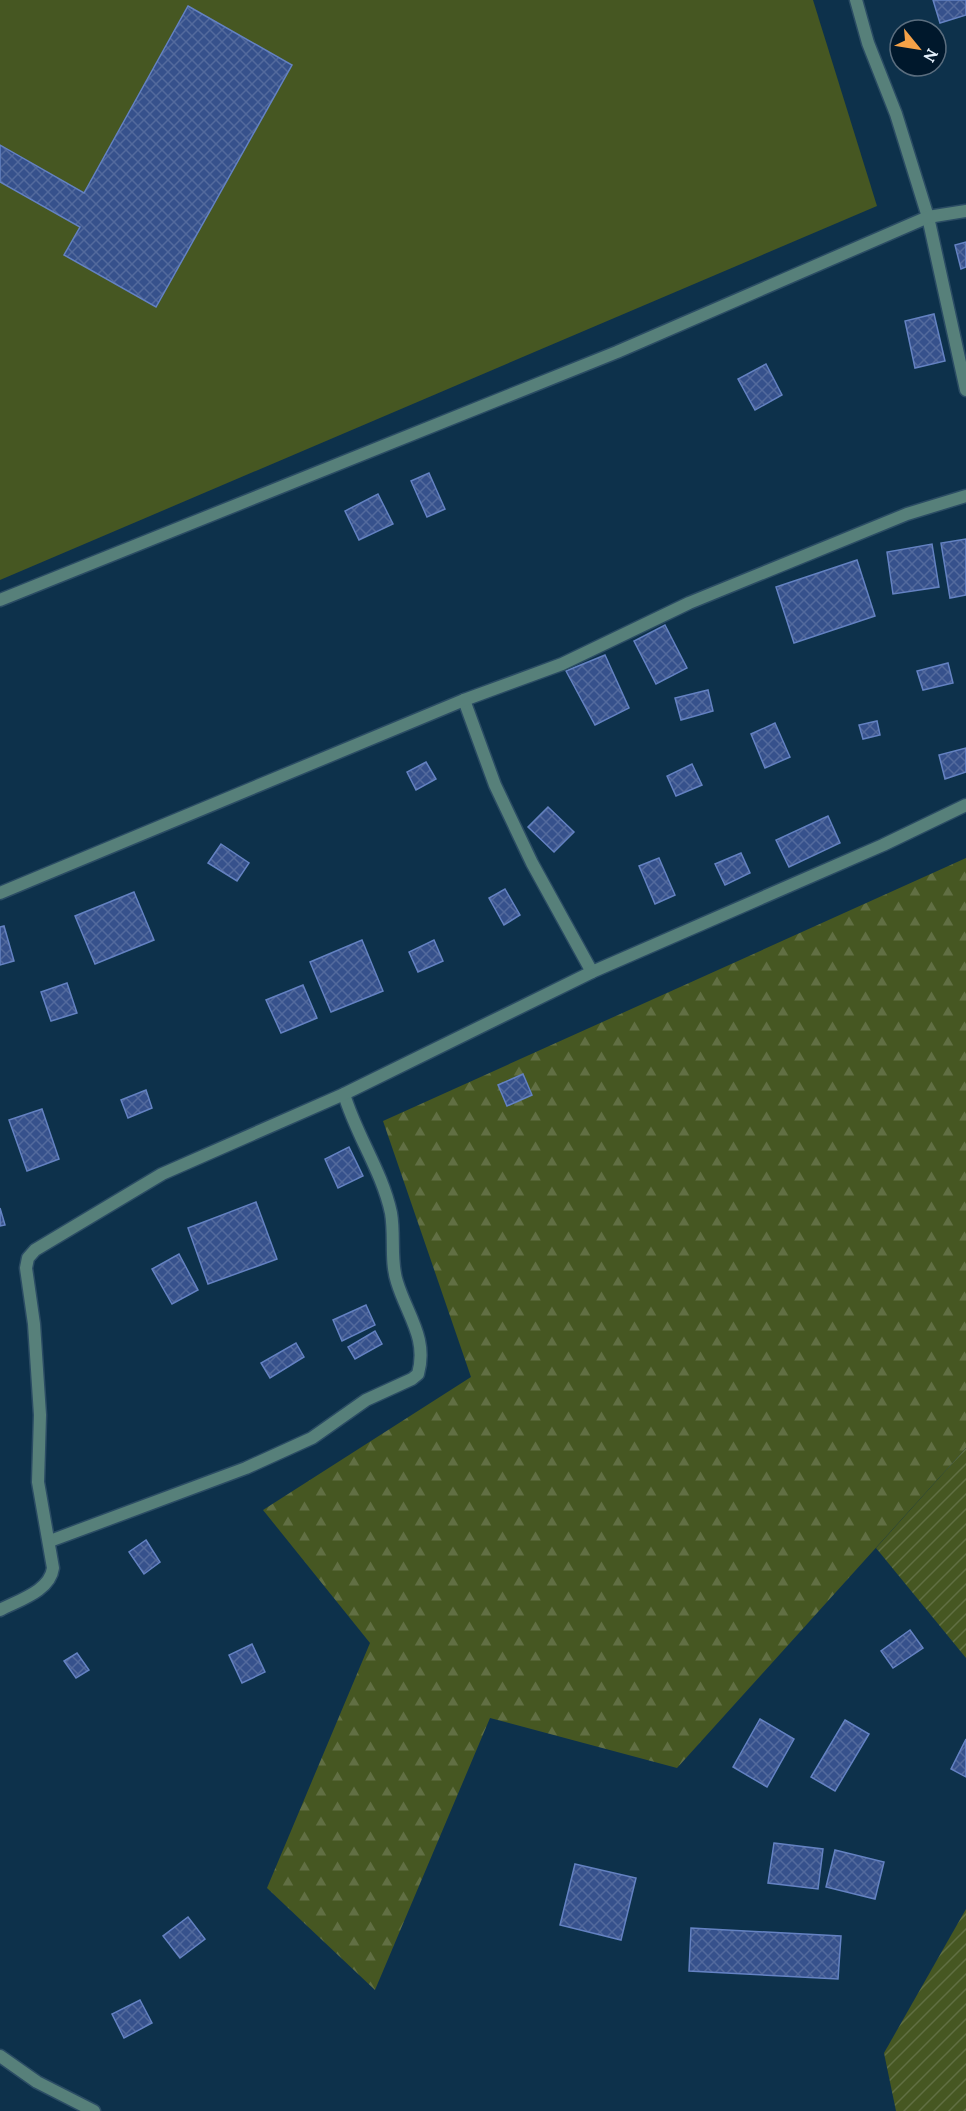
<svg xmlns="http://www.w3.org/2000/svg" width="966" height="2111" font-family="Lora,serif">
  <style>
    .forest { fill: url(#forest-firs) }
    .park { fill: #465722 }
    .garden { fill: url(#garden-furrows) }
    .building { fill: url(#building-cross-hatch); stroke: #6482c2; stroke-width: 1.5 }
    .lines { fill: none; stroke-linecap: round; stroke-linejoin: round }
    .street-casing { stroke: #2b4c64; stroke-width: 15 }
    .street { stroke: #57807a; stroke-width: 12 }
  </style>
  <defs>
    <pattern id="forest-firs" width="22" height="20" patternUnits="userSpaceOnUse" patternTransform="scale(1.5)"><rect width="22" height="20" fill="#465722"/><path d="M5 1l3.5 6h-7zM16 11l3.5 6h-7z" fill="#616f43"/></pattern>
    <pattern id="garden-furrows" width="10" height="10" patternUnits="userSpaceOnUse" patternTransform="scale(1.5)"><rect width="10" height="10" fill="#465722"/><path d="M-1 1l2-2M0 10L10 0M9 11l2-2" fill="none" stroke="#616f43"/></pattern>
    <pattern id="building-cross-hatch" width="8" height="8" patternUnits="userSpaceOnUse" patternTransform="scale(1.5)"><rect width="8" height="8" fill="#36518c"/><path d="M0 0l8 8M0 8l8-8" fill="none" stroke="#536a9d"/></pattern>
  </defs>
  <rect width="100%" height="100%" fill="#0d314b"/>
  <path class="forest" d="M966 858V1448L677 1768 490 1718 375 1990 267 1888 370 1643 263 1510 471 1377 383 1121Z"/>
  <path class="park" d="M0 0H813L877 206 0 580Z"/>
  <g class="garden">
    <path d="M966 1448V1658L876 1548Z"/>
    <path d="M966 1909V2111H896L884 2053Z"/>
  </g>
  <g class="building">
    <path d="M933 0H966V15L940 23Z"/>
    <path d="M188 6 292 65 156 307 64 255 80 227 0 182V145L84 193Z"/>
    <path d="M966 242V267L961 269 955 245Z"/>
    <path d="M934 314 945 361 915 368 905 321Z"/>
    <path d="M766 364 782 395 755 410 738 379Z"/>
    <path d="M429 473 445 509 427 517 411 481Z"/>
    <path d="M378 494 393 524 359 540 345 511Z"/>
    <path d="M966 539V595L950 598 941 543Z"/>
    <path d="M932 544 939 587 893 594 887 552Z"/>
    <path d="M857 560 875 616 794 643 776 587Z"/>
    <path d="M665 625 687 668 656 684 634 641Z"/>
    <path d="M605 655 629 708 595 725 566 671Z"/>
    <path d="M948 663 953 683 923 690 917 671Z"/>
    <path d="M708 690 713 711 681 720 675 698Z"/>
    <path d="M877 721 880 735 863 739 859 725Z"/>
    <path d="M775 723 790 757 765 768 751 734Z"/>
    <path d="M966 748V772L945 779 939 755Z"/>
    <path d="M426 762 436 779 416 790 407 772Z"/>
    <path d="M692 764 702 785 676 796 667 776Z"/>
    <path d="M548 807 574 832 554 852 528 827Z"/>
    <path d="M828 816 840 843 789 867 776 840Z"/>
    <path d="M221 844 249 863 237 881 208 863Z"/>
    <path d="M741 853 750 873 725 885 715 864Z"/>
    <path d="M659 858 675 895 655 904 639 866Z"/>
    <path d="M505 889 520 915 504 925 489 898Z"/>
    <path d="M134 892 154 940 95 964 75 916Z"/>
    <path d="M4 926 14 961 0 965V927Z"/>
    <path d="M362 940 383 991 331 1012 310 962Z"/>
    <path d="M434 940 443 961 418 972 409 952Z"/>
    <path d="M67 983 77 1013 51 1021 41 992Z"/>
    <path d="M303 985 317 1018 281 1033 266 1000Z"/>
    <path d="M523 1074 532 1095 507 1106 498 1085Z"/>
    <path d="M146 1090 152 1108 128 1118 121 1100Z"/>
    <path d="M42 1109 59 1159 27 1171 9 1120Z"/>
    <path d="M349 1147 363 1176 338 1188 325 1159Z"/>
    <path d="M256 1202 277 1259 208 1284 188 1228Z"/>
    <path d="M0 1208 5 1225 0 1226Z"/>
    <path d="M179 1254 198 1290 172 1304 152 1269Z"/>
    <path d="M366 1305 375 1325 342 1341 333 1320Z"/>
    <path d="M375 1331 382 1344 355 1359 348 1347Z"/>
    <path d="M296 1343 304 1357 270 1378 261 1363Z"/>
    <path d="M146 1540 160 1562 144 1574 129 1552Z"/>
    <path d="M910 1630 923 1648 893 1668 881 1651Z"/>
    <path d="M252 1644 265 1672 242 1683 229 1655Z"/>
    <path d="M77 1653 89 1670 76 1678 64 1661Z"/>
    <path d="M760 1719 794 1739 767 1787 733 1767Z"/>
    <path d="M845 1720 869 1734 835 1791 811 1777Z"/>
    <path d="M966 1739V1777L951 1769Z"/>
    <path d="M774 1843 823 1849 818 1889 768 1883Z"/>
    <path d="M835 1850 884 1862 875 1899 826 1887Z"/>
    <path d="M575 1864 636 1878 621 1940 560 1925Z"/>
    <path d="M188 1917 205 1939 180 1958 163 1936Z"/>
    <path d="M691 1928 841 1936 838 1979 689 1971Z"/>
    <path d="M140 2000 152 2023 124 2038 112 2014Z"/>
  </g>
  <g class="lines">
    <g class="street-casing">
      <g id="street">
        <path d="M856 0 868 43 896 114 928 217 966 390"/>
        <path d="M0 600 617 352 928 217 966 211"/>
        <path d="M464 700 495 785 532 863 592 972"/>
        <path d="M0 893 464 700 562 664 689 603 907 514 966 496"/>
        <path d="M50 1541 246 1468 312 1438 366 1400 412 1379 418 1374C428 1338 407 1315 397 1282 390 1261 395 1236 391 1213 382 1171 356 1135 344 1094"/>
        <path d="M0 1610C19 1600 50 1591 53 1568L38 1482 40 1415 34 1324 26 1268 28 1258 35 1250 162 1174 344 1094 592 972 883 845 966 805"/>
        <path d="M0 2056 37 2082 94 2111"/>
      </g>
    </g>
    <use href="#street" class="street"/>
  </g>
  <g transform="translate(918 48) rotate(120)"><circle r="28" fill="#00182c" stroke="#5b6e7f" stroke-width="1.5"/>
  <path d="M0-4.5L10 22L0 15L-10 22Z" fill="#f6a248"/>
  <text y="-9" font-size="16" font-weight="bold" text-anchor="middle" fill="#e3f0fc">N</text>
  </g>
</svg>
